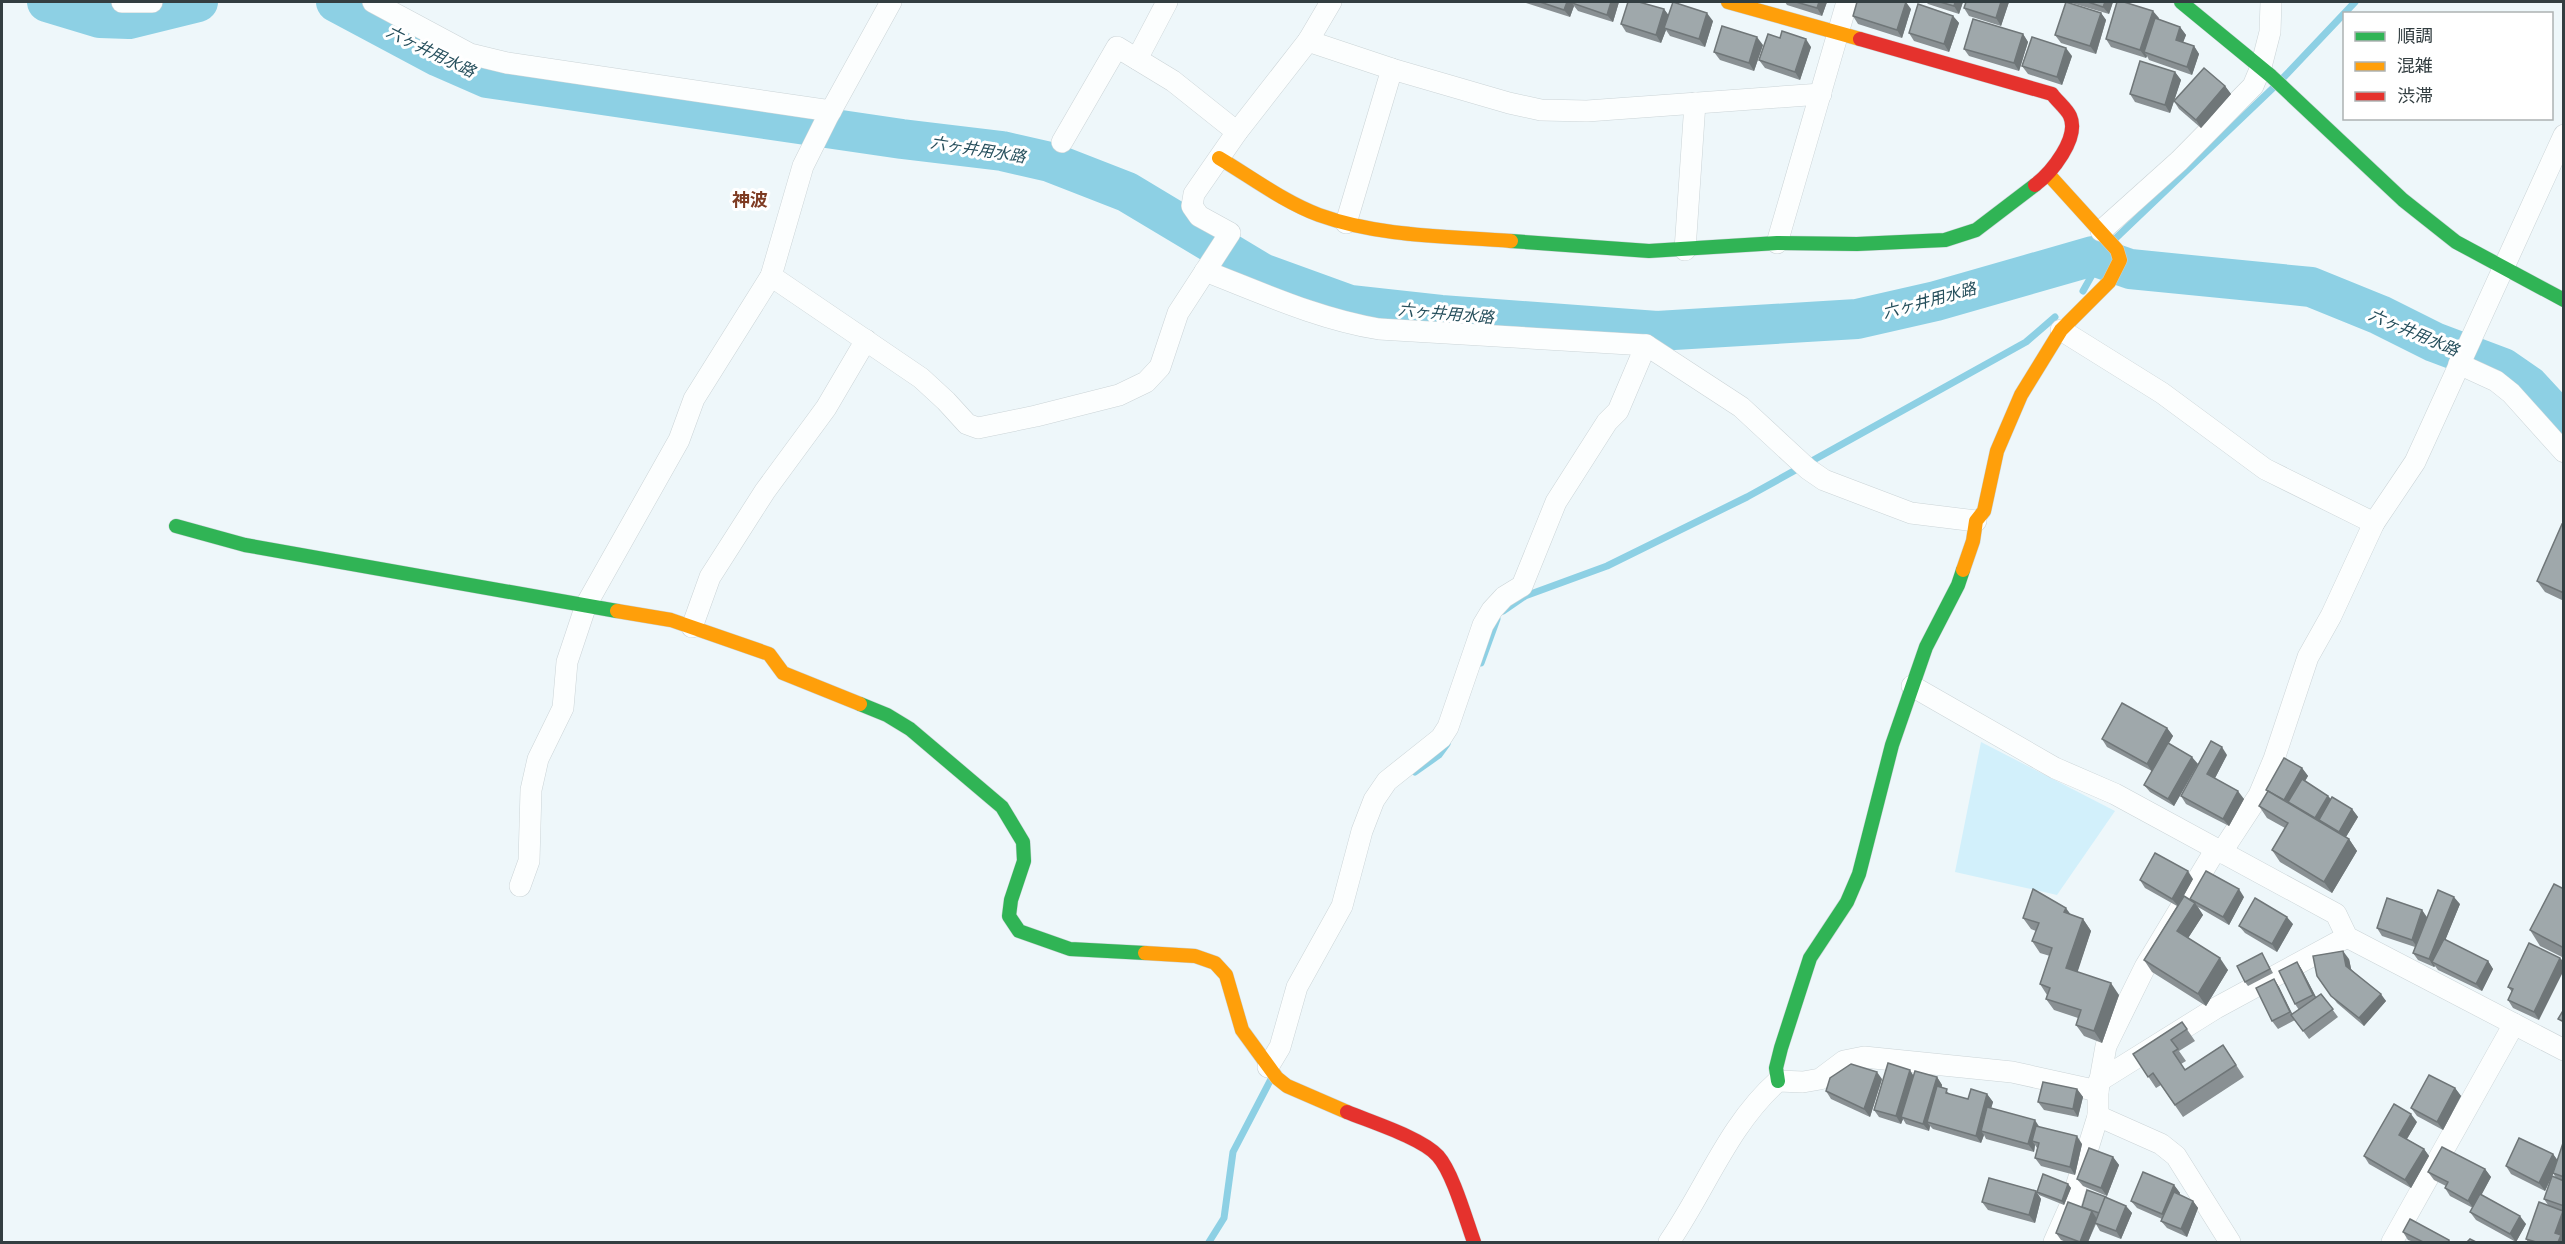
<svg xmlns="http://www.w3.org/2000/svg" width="2565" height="1244" font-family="Georgia,'Noto Sans JP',serif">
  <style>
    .green { fill: #d2f0fb }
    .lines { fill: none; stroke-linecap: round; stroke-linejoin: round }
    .stream { stroke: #8dd0e4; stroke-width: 7 }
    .river { stroke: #8dd0e4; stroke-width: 40 }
    .street-casing { stroke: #cbd4d7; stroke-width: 22 }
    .fast-casing { stroke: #cbd4d7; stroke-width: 15 }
    .slow-casing { stroke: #cbd4d7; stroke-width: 15 }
    .jam-casing { stroke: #cbd4d7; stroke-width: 15 }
    .street { stroke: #fcfefe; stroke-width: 21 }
    .fast { stroke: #30b455; stroke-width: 14 }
    .slow { stroke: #ff9f0a; stroke-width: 14 }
    .jam { stroke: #e5322d; stroke-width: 14 }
    .wall { fill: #899093 }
    .shaded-wall { fill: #6f7678 }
    .building { fill: #9fa8ab; stroke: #6f7678; stroke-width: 1.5 }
    .labels { text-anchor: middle; stroke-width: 6; stroke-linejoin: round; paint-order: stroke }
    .water-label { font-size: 16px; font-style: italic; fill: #264f5c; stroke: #fff }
    .quarter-label { font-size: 18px; font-weight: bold; fill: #7e3b22; stroke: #fff }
  </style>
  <rect width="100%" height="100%" fill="#eef7fa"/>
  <path class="green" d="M1981 742 2115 811 2057 895 1955 872Z"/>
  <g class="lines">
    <g class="stream">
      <path d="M2283 78 2355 2"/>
      <path d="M2116 238 2273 88"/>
      <path d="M2093 256 2105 247"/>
      <path d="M2083 291 2101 259"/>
      <path d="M1503 611 1525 596 1607 566 1747 497 2026 342 2055 317"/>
      <path d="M1481 663 1497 619"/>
      <path d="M1415 772 1439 755 1447 744"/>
      <path d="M1209 1242 1224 1218 1233 1152 1271 1079"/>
    </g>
    <g class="river">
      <path d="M47 2 100 18 129 19 198 2"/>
      <path d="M336 2 439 57 487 78 902 139 1002 151 1050 162 1127 192 1262 273 1350 305 1441 315 1657 331 1857 319 1936 301 2093 256 2130 269 2311 287 2380 315 2434 342 2503 368 2529 386 2564 424"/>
    </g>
    <g class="street-casing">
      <g id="street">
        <path d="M122 2H152"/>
        <path d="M373 2 470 54 507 63 831 111"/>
        <path d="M1308 41 1392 69 1509 103 1541 110 1587 111 1821 94"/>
        <path d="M1137 59 1167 2"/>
        <path d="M1062 142 1117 47 1173 81 1237 132"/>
        <path d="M1346 223 1392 69"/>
        <path d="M2101 231 2179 161 2253 86 2261 67 2270 32 2271 2"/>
        <path d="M1777 243 1847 2"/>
        <path d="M1685 250 1695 103"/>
        <path d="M1205 271C1262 293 1318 319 1379 329L1646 345 1741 407 1808 469 1824 480 1911 513 1976 521"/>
        <path d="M771 276 921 378 946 401 967 424 978 428 1036 416 1119 395 1146 382 1160 367 1178 313 1230 233 1199 216 1192 206 1194 194 1237 132 1308 41 1331 2"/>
        <path d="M2061 330 2162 393 2265 469 2374 523"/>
        <path d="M2459 364 2496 381 2511 393 2564 452"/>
        <path d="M692 627 710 577 765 491 826 408 866 340"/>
        <path d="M1912 686 2055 768 2115 794 2336 914 2347 937 2564 1050"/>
        <path d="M2221 853 2259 795 2274 759 2308 657 2331 616 2374 523 2415 462 2564 135"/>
        <path d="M520 886 529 861 531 790 538 759 563 708 567 662 586 605 679 440 694 399 771 276 803 166 827 118 891 2"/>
        <path d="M1268 1067 1280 1047 1297 987 1342 906 1362 831 1374 800 1387 781 1441 738 1448 727 1483 625 1492 610 1504 597 1522 586 1556 502 1607 422 1618 411 1646 345"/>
        <path d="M2099 1081 2216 1008 2347 937"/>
        <path d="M2098 1116 2161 1144 2176 1156 2230 1242"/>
        <path d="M1669 1242C1705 1190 1729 1124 1778 1081L1803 1082 1820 1079 1844 1061 1864 1057 2012 1072 2098 1091"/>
        <path d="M2054 1242 2070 1206 2098 1116V1091L2106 1046 2145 967 2216 849"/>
        <path d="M2392 1242 2514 1024"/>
      </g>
    </g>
    <g class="fast-casing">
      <g id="fast">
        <path d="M2181 2 2271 76 2403 200 2456 242 2564 300"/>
        <path d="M1511 241 1649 251 1777 243 1857 244 1945 240 1976 230 2035 185"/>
        <path d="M176 526 245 545 617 611"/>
        <path d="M860 704 887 715 910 729 1002 807 1023 842 1024 861 1011 900 1009 916 1019 931 1070 949 1145 953"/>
        <path d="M1778 1081 1776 1068 1781 1048 1810 958 1847 902 1859 874 1892 745 1926 647 1958 585 1963 570"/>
      </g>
    </g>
    <g class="slow-casing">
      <g id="slow">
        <path d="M1728 2 1860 39"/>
        <path d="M1219 158C1251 177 1284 202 1319 215 1380 237 1447 236 1511 241"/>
        <path d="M1963 570 1973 541 1976 521 1984 511 1997 451 2021 395 2061 330 2109 282 2120 260 2117 250 2049 175"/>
        <path d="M617 611 671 620 769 654 783 673 860 704"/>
        <path d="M1145 953 1195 956 1215 963 1226 975 1242 1030 1277 1078 1287 1086 1347 1112"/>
      </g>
    </g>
    <g class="jam-casing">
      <g id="jam">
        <path d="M1860 39 2052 94C2057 101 2067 109 2070 116 2080 138 2051 173 2035 185"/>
        <path d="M1347 1112C1371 1122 1422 1138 1438 1156 1453 1173 1466 1220 1474 1242"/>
      </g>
    </g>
    <use href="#street" class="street"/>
    <use href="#fast" class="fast"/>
    <use href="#slow" class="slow"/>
    <use href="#jam" class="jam"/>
  </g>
  <g class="wall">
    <path d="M1525 2H1619L1613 22 1578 11 1574 6 1570 17 1526 3Z"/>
    <path d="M1785 2H1827L1822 16 1787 5Z"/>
    <path d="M1926 2H1963L1959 14 1928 4Z"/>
    <path d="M1966 2H2009L2001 26 1969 16 1964 8Z"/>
    <path d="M2068 2H2113L2109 14Z"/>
    <path d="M1664 9 1668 15 1713 21 1705 47 1670 36 1666 30 1661 43 1626 32 1621 24Z"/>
    <path d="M1911 9 1902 38 1858 24 1853 16Z"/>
    <path d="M2101 13 2106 20 2096 54 2061 43 2055 35Z"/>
    <path d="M1953 16 1959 23 1949 52 1914 41 1909 33Z"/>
    <path d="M2159 18 2158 19 2180 27 2186 35 2183 42 2194 46 2199 54 2192 75 2149 60 2147 56 2146 58 2111 47 2106 39Z"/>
    <path d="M2023 34 2028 42 2019 71 1969 56 1964 49Z"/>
    <path d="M1780 38 1811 47 1800 80 1765 68 1759 60Z"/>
    <path d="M1763 45 1754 71 1720 60 1714 52Z"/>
    <path d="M2072 56 2062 85 2028 74 2022 66Z"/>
    <path d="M2175 72 2181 80 2170 113 2135 102 2130 94Z"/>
    <path d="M2225 86 2231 94 2201 128 2179 109 2174 101Z"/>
    <path d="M2564 525V601L2545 592 2537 581Z"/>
    <path d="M2167 728 2173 736 2169 743 2198 764 2174 806 2150 792 2144 785 2152 771 2107 747 2102 739Z"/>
    <path d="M2227 755 2215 778 2244 799 2229 826 2186 804 2181 796Z"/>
    <path d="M2302 768 2308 776 2305 781 2328 796 2331 799 2352 809 2358 817 2346 837 2349 839 2357 851 2332 893 2280 862 2272 850 2285 828 2267 818 2259 806 2268 792 2266 790Z"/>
    <path d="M2193 879 2179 904 2193 902 2190 899 2244 897 2229 925 2198 907 2203 915 2188 938 2228 970 2206 1006 2152 972 2144 960 2177 906 2145 888 2140 880Z"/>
    <path d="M2564 889V958L2540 946 2530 930Z"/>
    <path d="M2460 904 2445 940 2488 961 2493 969 2482 991 2438 970 2435 966 2434 967 2418 960 2413 953 2415 947 2382 936 2377 928 2422 910 2427 917Z"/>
    <path d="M2071 915 2083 919 2091 931 2077 972 2119 995 2102 1043 2084 1036 2076 1025 2078 1018 2054 1010 2046 999 2047 995 2040 984 2050 956 2040 953 2032 941 2036 931 2031 929 2023 918Z"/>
    <path d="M2293 924 2277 952 2245 933 2239 926Z"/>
    <path d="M2529 943 2539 1020 2513 1008 2508 1000 2512 992 2508 987Z"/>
    <path d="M2264 957 2273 973 2248 986 2245 982Z"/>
    <path d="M2349 959 2351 969 2386 1001 2364 1026 2337 1003 2317 976Z"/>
    <path d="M2297 962 2302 970 2316 997 2321 994 2338 1017 2309 1039 2295 1020 2278 1029 2272 1021 2274 979 2279 987 2293 1015 2299 1010 2295 1004Z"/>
    <path d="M2182 1022 2195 1041 2179 1051 2186 1061 2181 1064 2185 1070 2223 1045 2244 1077 2183 1117 2161 1085 2156 1088 2133 1054Z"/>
    <path d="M1914 1075 1937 1077 1942 1085V1087L1951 1095 1968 1099 1987 1094 1993 1102 1991 1108 2082 1144 2075 1175 2041 1166 2035 1158 2037 1148 2035 1145 2034 1152 1986 1139 1984 1135 1981 1143 1933 1129 1930 1126 1929 1131 1906 1124 1903 1119 1901 1124 1879 1117 1874 1110Z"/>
    <path d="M1882 1079 1870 1117 1831 1099 1826 1091Z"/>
    <path d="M2455 1088 2461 1096 2443 1130 2417 1116 2411 1108Z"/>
    <path d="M2077 1089 2083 1097 2078 1117 2044 1110 2038 1102Z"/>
    <path d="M2417 1122 2407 1139 2424 1149 2429 1156 2411 1188 2369 1164 2364 1156Z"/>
    <path d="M2564 1143V1233L2562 1237 2564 1239V1242H2528L2526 1239 2548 1205 2544 1199 2556 1178 2553 1173 2545 1191 2511 1174 2506 1166 2553 1154 2557 1160Z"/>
    <path d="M2113 1157 2119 1165 2107 1196 2083 1186 2077 1179Z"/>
    <path d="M2485 1169 2491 1177 2481 1195 2526 1224 2516 1242 2476 1220 2470 1212 2473 1208 2450 1196 2445 1188 2446 1186 2434 1180 2428 1172Z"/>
    <path d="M2068 1184 2071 1188 2064 1205 2039 1195 2037 1192Z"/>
    <path d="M2174 1185 2180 1193 2179 1195 2193 1201 2198 1208 2187 1237 2167 1228 2161 1221 2162 1219 2137 1208 2131 1201Z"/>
    <path d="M2036 1191 2041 1199 2035 1223 1988 1210 1982 1202Z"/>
    <path d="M2126 1206 2132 1213 2121 1239 2100 1231 2096 1224 2088 1242H2066L2061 1240 2056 1233 2082 1207Z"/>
    <path d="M2403 1232 2449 1240 2451 1242H2414L2408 1240Z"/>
  </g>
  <g class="shaded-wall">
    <path d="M1567 2H1575L1572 3 1574 6 1570 17 1564 10Z"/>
    <path d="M1611 2H1619L1613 22 1607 15Z"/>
    <path d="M1819 2H1827L1822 16 1817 8Z"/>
    <path d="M1906 2 1911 9 1902 38 1897 30Z"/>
    <path d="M1955 2H1963L1959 14 1954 6Z"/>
    <path d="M2001 2H2009L2001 26 1996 18Z"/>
    <path d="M2105 2H2113L2109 14 2103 7Z"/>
    <path d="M1664 9 1670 17 1664 28 1666 30 1661 43 1656 35Z"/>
    <path d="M2153 11 2159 18 2147 53 2144 52 2147 56 2146 58 2140 50Z"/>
    <path d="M1707 13 1713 21 1705 47 1699 39Z"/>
    <path d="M2101 13 2106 20 2096 54 2090 46Z"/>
    <path d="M1953 16 1959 23 1949 52 1944 44Z"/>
    <path d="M2180 27 2186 35 2181 48 2176 40Z"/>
    <path d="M2023 34 2028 42 2019 71 2014 63Z"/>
    <path d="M1757 37 1763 45 1754 71 1749 63Z"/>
    <path d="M1806 39 1811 47 1800 80 1795 72Z"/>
    <path d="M2194 46 2199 54 2192 75 2187 67Z"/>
    <path d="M2066 48 2072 56 2062 85 2057 77Z"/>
    <path d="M2175 72 2181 80 2170 113 2165 105Z"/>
    <path d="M2225 86 2231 94 2201 128 2196 120Z"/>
    <path d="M2167 728 2173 736 2152 772 2147 764Z"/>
    <path d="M2222 747 2227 755 2213 782 2207 774Z"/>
    <path d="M2192 757 2198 764 2174 806 2168 799Z"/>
    <path d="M2302 768 2308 776 2291 804 2284 800Z"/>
    <path d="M2238 791 2244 799 2229 826 2223 819Z"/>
    <path d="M2328 796 2334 803 2322 824 2315 818Z"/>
    <path d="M2352 809 2358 817 2344 840 2339 832Z"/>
    <path d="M2349 839 2357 851 2332 893 2324 882Z"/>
    <path d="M2188 871 2193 879 2178 906 2172 899Z"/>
    <path d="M2239 889 2244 897 2229 925 2223 917Z"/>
    <path d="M2454 897 2460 904 2436 963 2432 962 2435 966 2434 967 2429 959Z"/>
    <path d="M2195 903 2203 915 2185 943 2177 931Z"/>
    <path d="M2066 908 2074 919 2064 912Z"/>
    <path d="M2422 910 2427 918 2418 948 2412 940Z"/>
    <path d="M2287 917 2293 924 2277 952 2272 944Z"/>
    <path d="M2083 919 2091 931 2075 980 2066 968Z"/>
    <path d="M2343 951 2349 959 2352 973 2346 966Z"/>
    <path d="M2220 958 2228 970 2206 1006 2198 994Z"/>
    <path d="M2560 958 2564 962V970L2539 1020 2534 1012Z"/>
    <path d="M2488 961 2493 969 2482 991 2476 984Z"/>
    <path d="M2297 962 2302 970 2319 1003 2313 995Z"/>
    <path d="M2274 979 2279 987 2295 1020 2290 1012Z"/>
    <path d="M2111 983 2119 995 2102 1043 2094 1031Z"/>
    <path d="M2381 994 2386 1001 2364 1026 2359 1018Z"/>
    <path d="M1910 1070 1915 1078 1901 1117 1903 1119 1901 1124 1896 1116Z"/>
    <path d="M1877 1072 1882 1079 1870 1117 1864 1109Z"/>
    <path d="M1937 1077 1942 1085 1931 1123 1927 1122 1930 1126 1929 1131 1923 1124Z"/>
    <path d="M2455 1088 2461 1096 2443 1130 2437 1122Z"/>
    <path d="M2077 1089 2083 1097 2078 1117 2073 1109Z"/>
    <path d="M1987 1094 1993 1102 1984 1132 1981 1131 1984 1135 1981 1143 1976 1136Z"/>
    <path d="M2411 1114 2417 1122 2405 1142 2399 1135Z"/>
    <path d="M2035 1120 2040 1128 2032 1141 2035 1145 2034 1152 2028 1144Z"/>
    <path d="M2077 1136 2082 1144 2075 1175 2070 1167Z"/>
    <path d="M2424 1149 2429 1156 2411 1188 2405 1180Z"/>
    <path d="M2553 1154 2559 1162 2545 1191 2539 1183Z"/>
    <path d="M2113 1157 2119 1165 2107 1196 2101 1188Z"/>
    <path d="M2485 1169 2491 1177 2474 1209 2468 1201Z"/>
    <path d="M2068 1184 2071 1188 2064 1205 2062 1201Z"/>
    <path d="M2174 1185 2180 1193 2168 1221 2162 1214Z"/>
    <path d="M2036 1191 2041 1199 2035 1223 2029 1215Z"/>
    <path d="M2193 1201 2198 1208 2187 1237 2181 1229Z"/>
    <path d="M2126 1206 2132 1213 2121 1239 2116 1231Z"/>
    <path d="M2092 1211 2097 1219 2088 1242H2080Z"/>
    <path d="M2563 1211 2564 1233 2562 1237 2564 1239V1242H2558L2555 1233Z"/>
    <path d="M2520 1216 2526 1224 2516 1242 2510 1234Z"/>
  </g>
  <g class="building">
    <path d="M1540 2H1567L1564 10Z"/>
    <path d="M1573 2H1611L1607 15 1572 3Z"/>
    <path d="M1628 2H1639L1664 9 1656 35 1621 24Z"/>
    <path d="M1673 2 1707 13 1699 39 1664 28Z"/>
    <path d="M1796 2H1819L1817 8Z"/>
    <path d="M1857 2H1906L1897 30 1853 16Z"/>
    <path d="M1940 2H1955L1954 6Z"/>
    <path d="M1966 2H2001L1996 18 1964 8Z"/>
    <path d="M2066 2 2101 13 2090 46 2055 35Z"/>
    <path d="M2088 2H2105L2103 7Z"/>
    <path d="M2117 2H2124L2153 11 2140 50 2106 39Z"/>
    <path d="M1918 4 1953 16 1944 44 1909 33Z"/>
    <path d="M2155 18 2180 27 2176 40 2194 46 2187 67 2144 52Z"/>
    <path d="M1973 19 2023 34 2014 63 1964 49Z"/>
    <path d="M1722 26 1757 37 1749 63 1714 52Z"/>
    <path d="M1782 31 1806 39 1795 72 1759 60 1768 34 1780 38Z"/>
    <path d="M2032 37 2066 48 2057 77 2022 66Z"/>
    <path d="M2140 61 2175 72 2165 105 2130 94Z"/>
    <path d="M2204 68 2225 86 2196 120 2174 101Z"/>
    <path d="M2562 524 2564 525V593L2537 581Z"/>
    <path d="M2122 703 2167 728 2147 764 2102 739Z"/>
    <path d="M2211 741 2222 747 2207 774 2238 791 2223 819 2181 796Z"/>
    <path d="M2168 743 2192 757 2168 799 2144 785Z"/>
    <path d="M2284 758 2302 768 2284 800 2266 790Z"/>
    <path d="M2302 779 2328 796 2315 818 2288 802Z"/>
    <path d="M2268 791 2349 839 2324 882 2272 850 2288 823 2259 806Z"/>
    <path d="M2332 797 2352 809 2339 832 2319 820Z"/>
    <path d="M2155 853 2188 871 2172 899 2140 880Z"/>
    <path d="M2206 871 2239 889 2223 917 2190 899Z"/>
    <path d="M2554 884 2564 889V948L2530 930Z"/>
    <path d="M2033 889 2066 908 2064 912 2083 919 2066 968 2111 983 2094 1031 2076 1025 2081 1010 2046 999 2050 988 2040 984 2052 948 2032 941 2039 923 2023 918Z"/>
    <path d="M2438 890 2454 897 2429 959 2413 953Z"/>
    <path d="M2184 896 2195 903 2177 931 2220 958 2198 994 2144 960Z"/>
    <path d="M2255 898 2287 917 2272 944 2239 926Z"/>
    <path d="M2387 898 2422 910 2412 940 2377 928Z"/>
    <path d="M2444 939 2488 961 2476 984 2432 962Z"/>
    <path d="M2529 943 2560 958 2534 1012 2508 1000 2513 989 2508 987Z"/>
    <path d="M2343 951 2346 966 2381 994 2359 1018 2331 996 2317 976 2313 956Z"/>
    <path d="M2262 953 2270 969 2245 982 2237 966Z"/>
    <path d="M2297 962 2313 995 2295 1004 2279 971Z"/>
    <path d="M2274 979 2290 1012 2272 1021 2256 988Z"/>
    <path d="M2321 994 2333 1009 2303 1031 2291 1015Z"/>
    <path d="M2564 1009V1022L2558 1019Z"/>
    <path d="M2182 1022 2187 1029 2171 1040 2178 1049 2173 1052 2185 1070 2223 1045 2236 1065 2175 1105 2153 1073 2148 1077 2133 1054Z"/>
    <path d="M1888 1063 1910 1070 1896 1116 1874 1110Z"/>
    <path d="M1851 1064 1877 1072 1864 1109 1826 1091 1830 1078Z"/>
    <path d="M1915 1071 1937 1077 1923 1124 1901 1117Z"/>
    <path d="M2429 1075 2455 1088 2437 1122 2411 1108Z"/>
    <path d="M2043 1082 2077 1089 2073 1109 2038 1102Z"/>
    <path d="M1937 1086 1947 1089 1946 1093 1968 1099 1971 1089 1987 1094 1976 1136 1927 1122Z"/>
    <path d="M2394 1104 2411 1114 2399 1135 2424 1149 2405 1180 2364 1156Z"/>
    <path d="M1987 1107 2035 1120 2028 1144 1981 1131Z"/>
    <path d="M2036 1126 2077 1136 2070 1167 2035 1158 2039 1143 2032 1141Z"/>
    <path d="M2519 1138 2553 1154 2539 1183 2506 1166Z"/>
    <path d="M2563 1143H2564V1177L2553 1173Z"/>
    <path d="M2442 1147 2485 1169 2468 1201 2445 1188 2448 1182 2428 1172Z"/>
    <path d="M2089 1148 2113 1157 2101 1188 2077 1179Z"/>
    <path d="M2143 1172 2174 1185 2162 1214 2131 1201Z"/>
    <path d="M2043 1174 2068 1184 2062 1201 2037 1192Z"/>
    <path d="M2552 1176 2564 1181V1206L2544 1199Z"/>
    <path d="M1989 1178 2036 1191 2029 1215 1982 1202Z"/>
    <path d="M2087 1190 2106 1197 2099 1213 2082 1207Z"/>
    <path d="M2174 1192 2193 1201 2181 1229 2161 1221Z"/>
    <path d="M2480 1194 2520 1216 2510 1234 2470 1212Z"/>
    <path d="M2105 1197 2126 1206 2116 1231 2095 1223Z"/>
    <path d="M2068 1202 2092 1211 2080 1242 2056 1233Z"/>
    <path d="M2539 1202 2563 1211 2555 1233 2561 1235 2558 1242H2536L2526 1239Z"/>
    <path d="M2410 1219 2449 1240 2448 1242H2423L2403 1232Z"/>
    <path d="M2470 1239 2476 1242H2467Z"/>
  </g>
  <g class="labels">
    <g class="water-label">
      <text transform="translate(431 51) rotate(26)" y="6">六ヶ井用水路</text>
      <text transform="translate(978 149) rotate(9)" y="6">六ヶ井用水路</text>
      <text transform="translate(1929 300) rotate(-15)" y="6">六ヶ井用水路</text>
      <text transform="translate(1446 313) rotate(5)" y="6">六ヶ井用水路</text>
      <text transform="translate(2414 332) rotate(23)" y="6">六ヶ井用水路</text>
    </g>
    <g class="quarter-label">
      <text x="750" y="206">神波</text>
    </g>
  </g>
  <rect width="2565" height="1244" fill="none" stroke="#333e41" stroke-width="6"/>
  <rect x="2343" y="12" width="210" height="108" fill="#ffffff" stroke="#adb2b3" stroke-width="1.5"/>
  <rect x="2355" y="32" width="30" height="9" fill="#30b455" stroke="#adb2b3" stroke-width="1.5"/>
  <text x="2397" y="42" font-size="18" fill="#333e41">順調</text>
  <rect x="2355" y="62" width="30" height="9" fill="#ff9f0a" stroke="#adb2b3" stroke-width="1.5"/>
  <text x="2397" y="72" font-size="18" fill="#333e41">混雑</text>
  <rect x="2355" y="92" width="30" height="9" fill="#e5322d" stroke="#adb2b3" stroke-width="1.5"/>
  <text x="2397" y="102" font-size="18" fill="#333e41">渋滞</text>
</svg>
